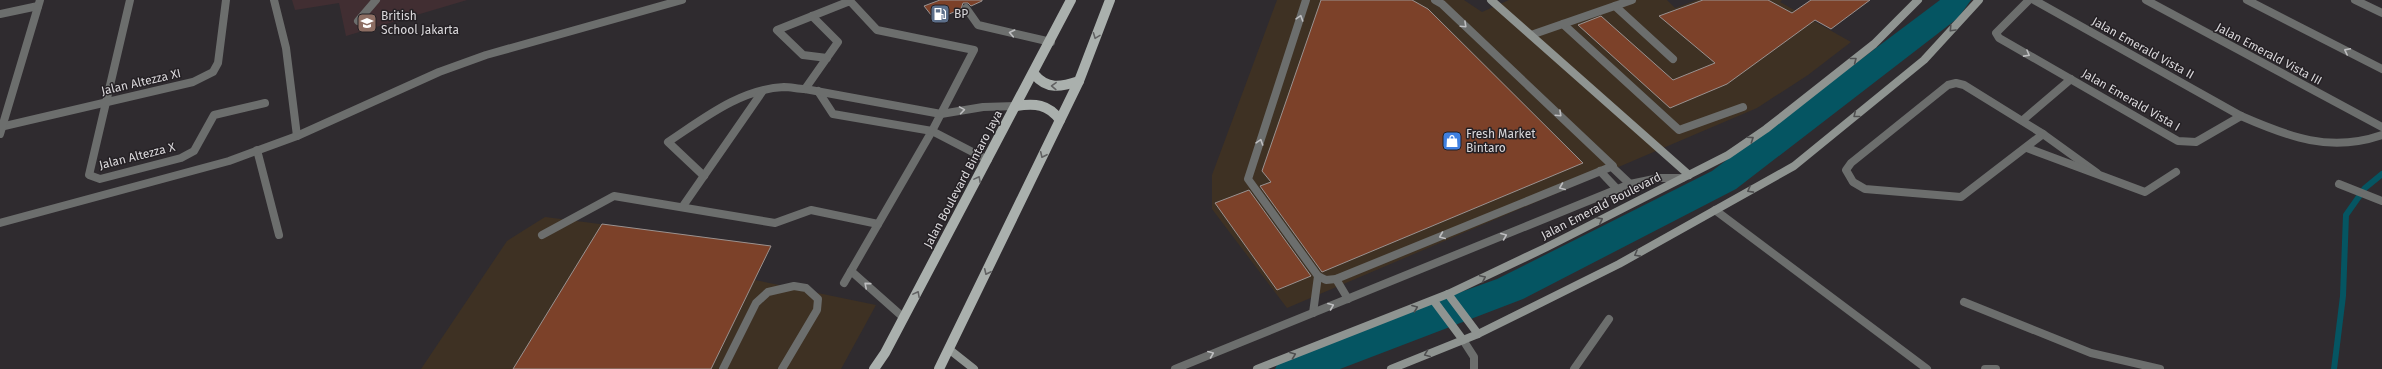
<svg xmlns="http://www.w3.org/2000/svg" width="2382" height="369" font-family="'Fira Sans',sans-serif">
  <style>
    .commercial { fill: #3e3123 }
    .education { fill: #412e32 }
    .lines { fill: none; stroke-linecap: round; stroke-linejoin: round }
    .stream { stroke: #055562; stroke-width: 6 }
    .river { fill: #055562; fill-rule: evenodd }
    .building { fill: #7c4129; stroke: #9a9290 }
    .lane { stroke: #6c6e6d; stroke-width: 8 }
    .street { stroke: #6c6e6d; stroke-width: 8 }
    .secondary { stroke: #8f9491; stroke-width: 8 }
    .primary { stroke: #aab0ad; stroke-width: 10 }
    .oneway { stroke: #bebec0 }
    .oneway2 { stroke: #4f4f50 }
    .oneway3 { stroke: #616162 }
    .labels { text-anchor: middle; stroke-width: 3; stroke-linejoin: round; paint-order: stroke }
    .poi-label { font-size: 12px; fill: #dad8db; stroke: #252125; text-anchor: start }
    .street-label { font-size: 12px; fill: #dad8db; stroke: #252125 }
  </style>
  <rect width="100%" height="100%" fill="#2f2b2f"/>
  <g class="commercial">
    <path d="M1277 0H1464L1482 12 1509 0H1667L1675 8 1697 0H1782L1780 2 1851 42 1808 75 1757 108 1287 308 1212 209V175Z"/>
    <path d="M545 217 771 246 755 280 876 305 841 369H421L507 241Z"/>
  </g>
  <path class="education" d="M292 0H467L346 36 339 3 295 10Z"/>
  <g class="lines">
    <path class="stream" d="M2334 369 2343 296 2346 215 2365 188 2382 174"/>
    <path class="river" d="M1940 0H1971L1958 18 1736 189 1523 299 1340 369H1275L1281 357 1497 279 1712 171Z"/>
  </g>
  <g class="building">
    <path d="M940 0H982V1L971 6 968 3H963L961 9 935 20 924 6Z"/>
    <path d="M1321 0H1412L1428 9 1583 163 1322 272 1260 186 1271 182 1262 171Z"/>
    <path d="M1703 0H1768L1792 13 1811 0H1870L1831 29 1815 20 1727 84 1670 108 1578 25 1601 16 1673 80 1715 63 1659 16Z"/>
    <path d="M1249 190 1311 276 1277 290 1215 203Z"/>
    <path d="M602 224 771 246 711 369H513Z"/>
  </g>
  <g class="lines">
    <g class="lane">
      <path d="M1306 0 1248 179 1318 276 1326 280 1336 279 1613 166 1442 4 1435 0"/>
      <path d="M1615 6 1673 59"/>
      <path d="M966 8 978 25 1051 42"/>
      <path d="M358 21 376 0"/>
      <path d="M1563 24 1679 130 1743 107"/>
      <path d="M1531 35 1632 0"/>
      <path d="M827 58 803 55 777 30 850 1 877 30 974 50 932 131 844 283"/>
      <path d="M805 89 838 42 812 16"/>
      <path d="M818 91 833 114 932 131 988 160"/>
      <path d="M1612 167 1630 184"/>
      <path d="M1600 171 1617 189"/>
      <path d="M704 176 668 142C703 119 740 89 784 87 791 87 798 89 805 89L941 114 983 107 1016 106"/>
      <path d="M683 206 762 92"/>
      <path d="M542 235 614 196 775 223 811 210 878 224"/>
      <path d="M851 271 904 318"/>
      <path d="M1336 279 1348 299"/>
      <path d="M1313 313 1318 276"/>
      <path d="M723 369 756 303 768 292 794 286 806 288 818 299 817 310 782 369"/>
      <path d="M1175 369 1630 184 1659 178H1682"/>
    </g>
    <g class="street">
      <path d="M130 0 89 175 100 179 181 158 194 151 214 115 265 103"/>
      <path d="M274 0 286 48 297 136"/>
      <path d="M2029 0 1996 33 1999 38 2178 141 2196 142 2241 116"/>
      <path d="M2034 0 2241 116C2289 137 2330 153 2382 135"/>
      <path d="M2146 0 2382 127"/>
      <path d="M2247 0 2382 69"/>
      <path d="M2355 0 2382 13"/>
      <path d="M0 14 38 6"/>
      <path d="M1956 83 1964 85 2043 134 1961 197 1865 189 1853 182 1846 170 1851 163 1948 85Z"/>
      <path d="M2023 120 2071 79"/>
      <path d="M0 127 193 82 213 72 218 63 226 0"/>
      <path d="M0 134 40 0"/>
      <path d="M2043 134 2097 173"/>
      <path d="M2027 148 2145 192 2176 172"/>
      <path d="M257 150 279 235"/>
      <path d="M2339 184 2382 201"/>
      <path d="M1715 210 1927 369"/>
      <path d="M0 223 229 161 297 136 439 72 486 55 682 0"/>
      <path d="M1964 302 2091 353 2160 369"/>
      <path d="M1463 340 1474 357V369"/>
      <path d="M1574 369 1609 319"/>
      <path d="M1985 369H1996"/>
    </g>
    <g class="secondary">
      <path d="M1491 0 1689 175"/>
      <path d="M1448 294 1478 334"/>
      <path d="M1434 301 1463 340"/>
      <path d="M950 350 974 369"/>
      <path d="M1257 369 1448 294 1545 248 1728 155 1766 129 1874 44 1918 0"/>
      <path d="M1391 369 1478 334 1619 264 1794 166 1924 60 1979 0"/>
    </g>
    <g class="primary">
      <path d="M1034 74C1047 90 1061 87 1079 81"/>
      <path d="M1016 106C1035 103 1048 104 1060 120"/>
      <path d="M874 369 885 353 1071 0"/>
      <path d="M939 369 1079 81 1110 0"/>
    </g>
  </g>
  <defs><path id="oneway-chevron" d="M-2-3.5L2.5 0L-2 3.5" fill="none" stroke-width="1.6" stroke-linecap="round" stroke-linejoin="round"/></defs>
  <g class="oneway">
    <use href="#oneway-chevron" transform="translate(1300 18) rotate(-72)"/>
    <use href="#oneway-chevron" transform="translate(1464 25) rotate(43)"/>
    <use href="#oneway-chevron" transform="translate(1012 33) rotate(-168)"/>
    <use href="#oneway-chevron" transform="translate(2347 51) rotate(-153)"/>
    <use href="#oneway-chevron" transform="translate(2027 54) rotate(29)"/>
    <use href="#oneway-chevron" transform="translate(962 110) rotate(-9)"/>
    <use href="#oneway-chevron" transform="translate(1559 114) rotate(43)"/>
    <use href="#oneway-chevron" transform="translate(1260 142) rotate(-72)"/>
    <use href="#oneway-chevron" transform="translate(1562 187) rotate(158)"/>
    <use href="#oneway-chevron" transform="translate(1442 236) rotate(158)"/>
    <use href="#oneway-chevron" transform="translate(1504 236) rotate(-22)"/>
    <use href="#oneway-chevron" transform="translate(867 285) rotate(-139)"/>
    <use href="#oneway-chevron" transform="translate(1331 306) rotate(-22)"/>
    <use href="#oneway-chevron" transform="translate(1211 354) rotate(-22)"/>
  </g>
  <g class="oneway2">
    <use href="#oneway-chevron" transform="translate(1952 29) rotate(133)"/>
    <use href="#oneway-chevron" transform="translate(1854 60) rotate(-38)"/>
    <use href="#oneway-chevron" transform="translate(1856 115) rotate(141)"/>
    <use href="#oneway-chevron" transform="translate(1751 139) rotate(-34)"/>
    <use href="#oneway-chevron" transform="translate(1750 190) rotate(151)"/>
    <use href="#oneway-chevron" transform="translate(1600 220) rotate(-27)"/>
    <use href="#oneway-chevron" transform="translate(1637 254) rotate(151)"/>
    <use href="#oneway-chevron" transform="translate(1483 278) rotate(-25)"/>
    <use href="#oneway-chevron" transform="translate(1415 308) rotate(-21)"/>
    <use href="#oneway-chevron" transform="translate(1427 354) rotate(158)"/>
    <use href="#oneway-chevron" transform="translate(1293 355) rotate(-21)"/>
  </g>
  <g class="oneway3">
    <use href="#oneway-chevron" transform="translate(1096 36) rotate(111)"/>
    <use href="#oneway-chevron" transform="translate(1054 86) rotate(-178)"/>
    <use href="#oneway-chevron" transform="translate(1043 155) rotate(115)"/>
    <use href="#oneway-chevron" transform="translate(978 179) rotate(-62)"/>
    <use href="#oneway-chevron" transform="translate(987 272) rotate(115)"/>
    <use href="#oneway-chevron" transform="translate(917 294) rotate(-62)"/>
  </g>
  <defs>
    <g id="fuel-square" transform="scale(1)"><rect x="-9" y="-9" width="18" height="18" rx="4" fill="#5c6f8a" stroke="#252125"/><path d="M-5.5-6h7V0h2V4h1.3V-2.5L3-4.5l.8-.8L6-3V5H2.5V1h-1V6h-7ZM-4.2-4.7v3.2H.2V-4.7Z" fill="#fff"/></g>
    <g id="school-square" transform="scale(1)"><rect x="-9" y="-9" width="18" height="18" rx="4" fill="#8d6e63" stroke="#252125"/><path d="M0-5L7-2L0 1L-7-2ZM-4 1L0 2.5L4 1V4Q0 6-4 4Z" fill="#fff"/></g>
    <g id="shop-square" transform="scale(1)"><rect x="-9" y="-9" width="18" height="18" rx="4" fill="#3f7fe0" stroke="#252125"/><path d="M-5-2.5h2.3a2.7 3.5 0 0 1 5.4 0H5L5.5 6h-11ZM-1.5-2.5h3a1.5 2.3 0 0 0-3 0Z" fill="#fff"/></g>
  </defs>
  <g fill-rule="evenodd">
    <use href="#fuel-square" x="940" y="14"/>
    <use href="#school-square" x="367" y="23"/>
    <use href="#shop-square" x="1452" y="141"/>
  </g>
  <g class="labels">
    <g class="poi-label">
      <text x="954" y="18">BP</text>
      <text x="381" y="20">British<tspan x="381" dy="14">School Jakarta</tspan></text>
      <text x="1466" y="138">Fresh Market<tspan x="1466" dy="14">Bintaro</tspan></text>
    </g>
    <g class="street-label">
      <text transform="translate(2143 48) rotate(29)" y="4">Jalan Emerald Vista II</text>
      <text transform="translate(2269 54) rotate(28)" y="4">Jalan Emerald Vista III</text>
      <text transform="translate(141 82) rotate(-13)" y="4">Jalan Altezza XI</text>
      <text transform="translate(2131 100) rotate(30)" y="4">Jalan Emerald Vista I</text>
      <text transform="translate(137 156) rotate(-14)" y="4">Jalan Altezza X</text>
      <text transform="translate(963 179) rotate(-62)" y="4">Jalan Boulevard Bintaro Jaya</text>
      <text transform="translate(1601 206) rotate(-27)" y="4">Jalan Emerald Boulevard</text>
    </g>
  </g>
</svg>
